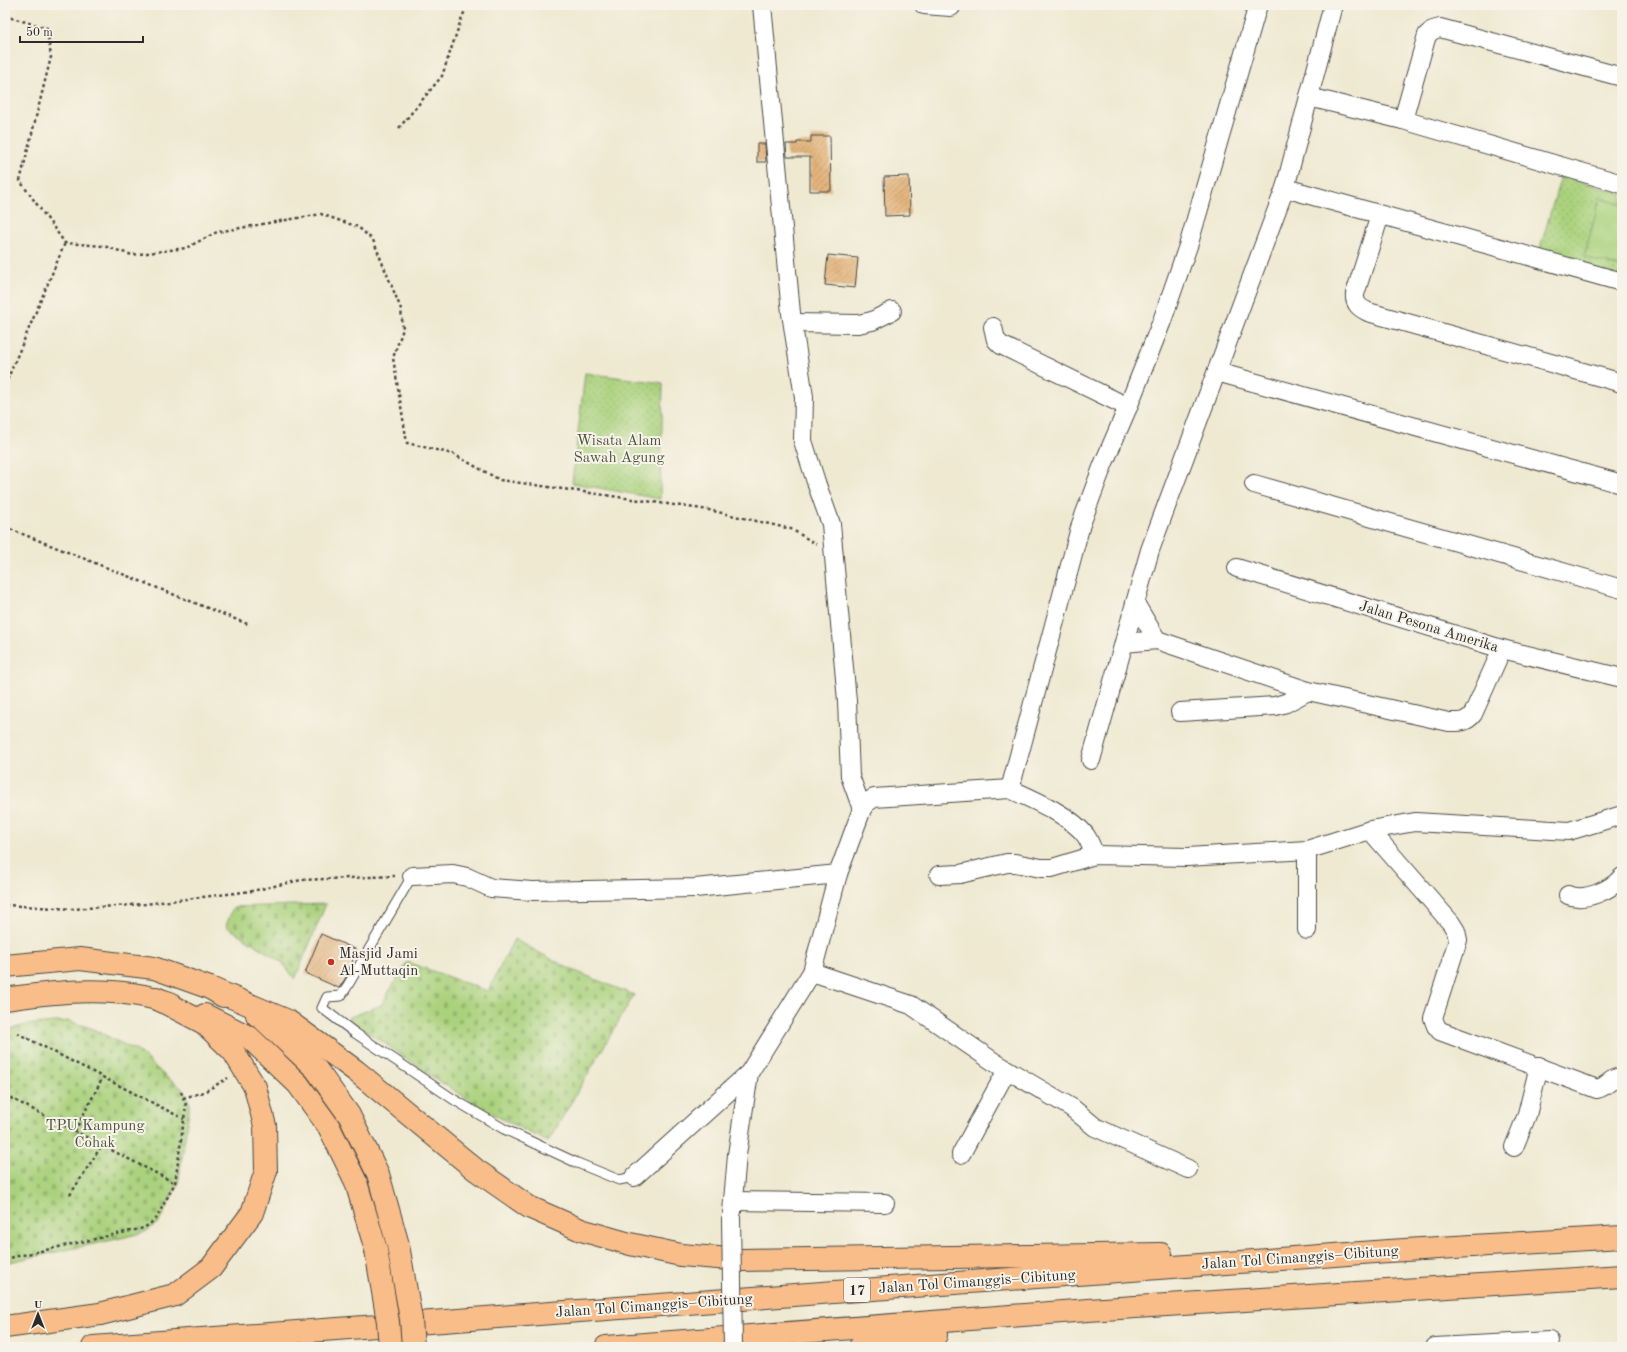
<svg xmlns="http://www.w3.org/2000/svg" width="1627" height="1352" font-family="'Old Standard TT',serif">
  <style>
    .cemetery { fill: url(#cemetery-stones); stroke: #6a7e54 }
    .park { fill: url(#park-dots); stroke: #6a7e54 }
    .pitch { fill: #aad27d; stroke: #6a7e54 }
    .building { fill: url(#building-hatch) }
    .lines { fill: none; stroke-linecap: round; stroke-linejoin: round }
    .lane-casing { stroke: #484844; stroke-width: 11 }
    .street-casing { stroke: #484844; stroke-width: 20 }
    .highway-casing { stroke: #484844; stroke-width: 24 }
    .path { stroke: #484844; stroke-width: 2.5; stroke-dasharray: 3 3; stroke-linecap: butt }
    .lane { stroke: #fff; stroke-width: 9 }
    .street { stroke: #fff; stroke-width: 18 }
    .highway { stroke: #f8bd89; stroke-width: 22 }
    .street-bridge-casing { stroke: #484844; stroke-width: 20; stroke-linecap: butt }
    .highway-bridge-casing { stroke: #484844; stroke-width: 24; stroke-linecap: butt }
    .street-bridge { stroke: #fff; stroke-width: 18 }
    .highway-bridge { stroke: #f8bd89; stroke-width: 22 }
    .poi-dot { fill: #c8321e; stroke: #f7f3e8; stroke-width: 1.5 }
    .labels { text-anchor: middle; stroke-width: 4; stroke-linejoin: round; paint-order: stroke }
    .shield { fill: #f7f3e8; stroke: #686764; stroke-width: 1 }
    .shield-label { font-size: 14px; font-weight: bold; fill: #2b2b2b }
    .park-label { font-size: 15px; fill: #4b5540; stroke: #f7f3e8 }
    .street-label { font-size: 15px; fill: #2b2b2b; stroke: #f7f3e8 }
    .poi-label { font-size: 15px; fill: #2b2b2b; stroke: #f7f3e8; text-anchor: start }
  </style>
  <defs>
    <pattern id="cemetery-stones" width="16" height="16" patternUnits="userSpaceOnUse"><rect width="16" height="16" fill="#aad27d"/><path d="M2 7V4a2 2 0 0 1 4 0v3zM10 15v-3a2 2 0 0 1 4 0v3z" fill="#92b46c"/></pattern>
    <pattern id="park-dots" width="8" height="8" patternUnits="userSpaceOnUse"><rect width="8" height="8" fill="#aad27d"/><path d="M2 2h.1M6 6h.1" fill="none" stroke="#92b46c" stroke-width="1.8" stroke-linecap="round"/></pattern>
    <pattern id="building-hatch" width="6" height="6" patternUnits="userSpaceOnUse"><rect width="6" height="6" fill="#e4b57e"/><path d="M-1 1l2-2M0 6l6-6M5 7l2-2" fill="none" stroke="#b99367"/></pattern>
  </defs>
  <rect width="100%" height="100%" fill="#f7f3e8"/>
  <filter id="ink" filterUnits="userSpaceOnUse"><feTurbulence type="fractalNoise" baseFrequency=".025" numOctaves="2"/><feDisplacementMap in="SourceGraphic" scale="8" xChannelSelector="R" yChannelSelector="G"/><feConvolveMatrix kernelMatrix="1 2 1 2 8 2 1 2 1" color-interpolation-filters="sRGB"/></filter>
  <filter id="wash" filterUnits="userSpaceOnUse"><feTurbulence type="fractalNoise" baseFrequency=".012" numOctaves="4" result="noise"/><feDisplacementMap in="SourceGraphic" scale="16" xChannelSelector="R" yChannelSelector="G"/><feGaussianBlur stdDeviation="0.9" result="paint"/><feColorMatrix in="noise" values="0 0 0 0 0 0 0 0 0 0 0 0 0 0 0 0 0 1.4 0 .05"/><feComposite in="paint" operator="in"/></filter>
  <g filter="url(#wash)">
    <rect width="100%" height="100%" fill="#efe9d1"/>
    <g class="cemetery">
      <path d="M326 904 295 979 283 963 226 926 233 907Z"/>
      <path d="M514 939 570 969 634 995 548 1142 489 1112 437 1080 348 1018 381 1005 407 962 488 991Z"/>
      <path d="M69 1021 91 1028 139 1052 166 1077 184 1090 190 1104 178 1184 159 1222 145 1232 117 1239 5 1263V1031C25 1023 48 1023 69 1021Z"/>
    </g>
    <g class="park">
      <path d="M1561 176 1622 193V278L1538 255Z"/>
      <path d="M585 373 663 383 660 499 572 483Z"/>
    </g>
    <path class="pitch" d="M1600 198 1622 205 1621 267 1584 257Z"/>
    <g id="blocks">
      <g class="building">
        <path d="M811 136H830L831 191H810V157H787L786 144H797V142H811Z"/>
        <path d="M757 144H765L766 162H757Z"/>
        <path d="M909 176 910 215 885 216 884 177Z"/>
        <path d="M828 255 858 258 855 288 825 285Z"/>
        <path d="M321 934 357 950 346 977 339 988 305 973Z"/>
      </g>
    </g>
  </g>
  <g filter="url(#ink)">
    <use href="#blocks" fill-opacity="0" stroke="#484844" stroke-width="1"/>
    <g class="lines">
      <g class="lane-casing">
        <path id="lane" d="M412 876 348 985 341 996 327 997 322 1008 355 1033 453 1099 504 1129 575 1162 619 1180 634 1177"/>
      </g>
      <g class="street-casing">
        <g id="street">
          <path d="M762 5 791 313 804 397 803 441 817 485 831 524 847 701 850 776 862 809"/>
          <path d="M924 5 951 7"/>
          <path d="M1309 97 1403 120 1622 184"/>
          <path d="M1403 120 1427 35 1433 30 1440 28 1622 77"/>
          <path d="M1285 188 1622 282"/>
          <path d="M1380 215 1355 294C1354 304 1360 308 1368 312L1622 383"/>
          <path d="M793 323 858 324 872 321 892 311"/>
          <path d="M993 327 996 340 1001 345 1128 407"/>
          <path d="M1217 372 1622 484"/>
          <path d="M1254 484 1622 589"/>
          <path d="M1237 568 1502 649 1622 678"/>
          <path d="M1157 640 1308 691 1449 722C1459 722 1466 723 1473 714L1502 649"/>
          <path d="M1124 643 1157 640 1135 603"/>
          <path d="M1180 712 1275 706 1286 703 1308 691"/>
          <path d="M1091 760 1150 550 1285 188 1333 5"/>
          <path d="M1010 789C1032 799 1072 816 1086 836 1090 842 1092 849 1095 855"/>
          <path d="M1370 830 1451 923 1456 931 1458 940 1433 1018 1436 1026 1440 1031 1597 1089C1607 1087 1611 1077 1622 1077"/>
          <path d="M939 875 960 874 1007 863H1015L1041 868H1052L1095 855 1187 857 1307 850 1370 830 1415 822 1569 831 1622 815"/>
          <path d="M412 876 453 874 467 877 491 888 532 891 695 888 838 874"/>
          <path d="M1568 895C1585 902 1611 890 1622 877"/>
          <path d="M1307 930V850"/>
          <path d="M812 972 911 1005 994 1062 1072 1108 1095 1127 1188 1169"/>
          <path d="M1514 1147 1527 1115 1539 1066"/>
          <path d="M961 1154 1007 1070"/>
          <path d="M634 1177 749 1073 812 972 838 874 862 809 866 803 874 798 1010 789 1081 524 1103 465 1128 407 1162 321 1189 243 1258 5"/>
          <path d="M733 1201 885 1203"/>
          <path d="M732 1212 737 1155 749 1073"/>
          <path d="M1435 1347 1550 1341"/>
        </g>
      </g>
      <g class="highway-casing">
        <g id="highway">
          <path d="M5 966 80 959 154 968 210 988 223 996"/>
          <path d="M210 988 288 1021 356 1071 476 1170 529 1207 581 1230 630 1244 681 1255 742 1260 1161 1254"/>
          <path d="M5 999C60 991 117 985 170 1003"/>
          <path d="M205 1015 249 1037 298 1084 329 1127 356 1182 376 1250"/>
          <path d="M257 1015 263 1019 316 1069 349 1115 378 1174 398 1245"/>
          <path d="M5 1327 100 1314 175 1295 211 1268 252 1213 266 1171 265 1126 255 1087 233 1051 204 1023 156 998"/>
          <path d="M93 1347 1388 1251 1622 1237"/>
          <path d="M606 1347 1088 1310 1622 1276"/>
          <path d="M860 1347 936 1335"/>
        </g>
      </g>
      <g class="path">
        <path d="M5 16 47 28 51 57 20 181 65 243 104 246 132 255 186 248 217 232 321 214 358 227 373 240 401 309 403 329 393 358 407 443 453 454 500 480 709 510 791 529 816 544"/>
        <path d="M399 128 442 76 462 17 468 5"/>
        <path d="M5 385 65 243"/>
        <path d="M5 527 250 625"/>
        <path d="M5 905 72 909 145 904 252 891 301 880 395 876"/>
        <path d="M17 1033 184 1119"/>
        <path d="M5 1095 175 1183"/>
        <path d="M183 1098 204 1092 228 1078"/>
        <path d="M75 1131 103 1077"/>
        <path d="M70 1195 102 1145"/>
        <path d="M5 1259 144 1228 156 1219 175 1183 186 1105 181 1092"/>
      </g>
      <use href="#lane" class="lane"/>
      <use href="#street" class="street"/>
      <use href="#highway" class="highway"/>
      <g class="street-bridge-casing">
        <path id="street-bridge" d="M731 1217 733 1347"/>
      </g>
      <g class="highway-bridge-casing">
        <g id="highway-bridge">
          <path d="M398 1245 411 1319 413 1347"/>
          <path d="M376 1250 388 1322 390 1347"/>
        </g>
      </g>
      <use href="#street-bridge" class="street-bridge"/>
      <use href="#highway-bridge" class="highway-bridge"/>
    </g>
  </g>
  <circle class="poi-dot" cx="331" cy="962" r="4"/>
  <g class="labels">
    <rect class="shield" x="844" y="1278" width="26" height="24" rx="3"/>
    <g class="shield-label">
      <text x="857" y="1295">17</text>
    </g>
    <g class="park-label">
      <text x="619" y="445">Wisata Alam<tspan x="619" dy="17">Sawah Agung</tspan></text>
      <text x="95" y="1130">TPU Kampung<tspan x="95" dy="17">Cohak</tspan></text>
    </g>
    <g class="street-label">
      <text transform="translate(1429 626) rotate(17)" y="5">Jalan Pesona Amerika</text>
      <text transform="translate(1300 1257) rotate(-4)" y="5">Jalan Tol Cimanggis–Cibitung</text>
      <text transform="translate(977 1281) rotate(-4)" y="5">Jalan Tol Cimanggis–Cibitung</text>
      <text transform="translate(654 1305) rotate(-4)" y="5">Jalan Tol Cimanggis–Cibitung</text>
    </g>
    <g class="poi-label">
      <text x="339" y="958">Masjid Jami<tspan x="339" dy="17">Al-Muttaqin</tspan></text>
    </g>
  </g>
  <rect width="1627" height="1352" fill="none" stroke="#f7f3e8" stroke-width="20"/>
  <g transform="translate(38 1314)" stroke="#f7f3e8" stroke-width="3" paint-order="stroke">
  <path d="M0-3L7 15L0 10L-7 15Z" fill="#2b2b2b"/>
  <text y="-6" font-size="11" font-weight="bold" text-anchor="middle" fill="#2b2b2b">U</text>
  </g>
  <path d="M20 36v6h123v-6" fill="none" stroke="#2b2b2b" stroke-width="2"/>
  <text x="26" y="36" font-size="12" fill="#2b2b2b" stroke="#f7f3e8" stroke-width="3" paint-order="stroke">50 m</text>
</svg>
